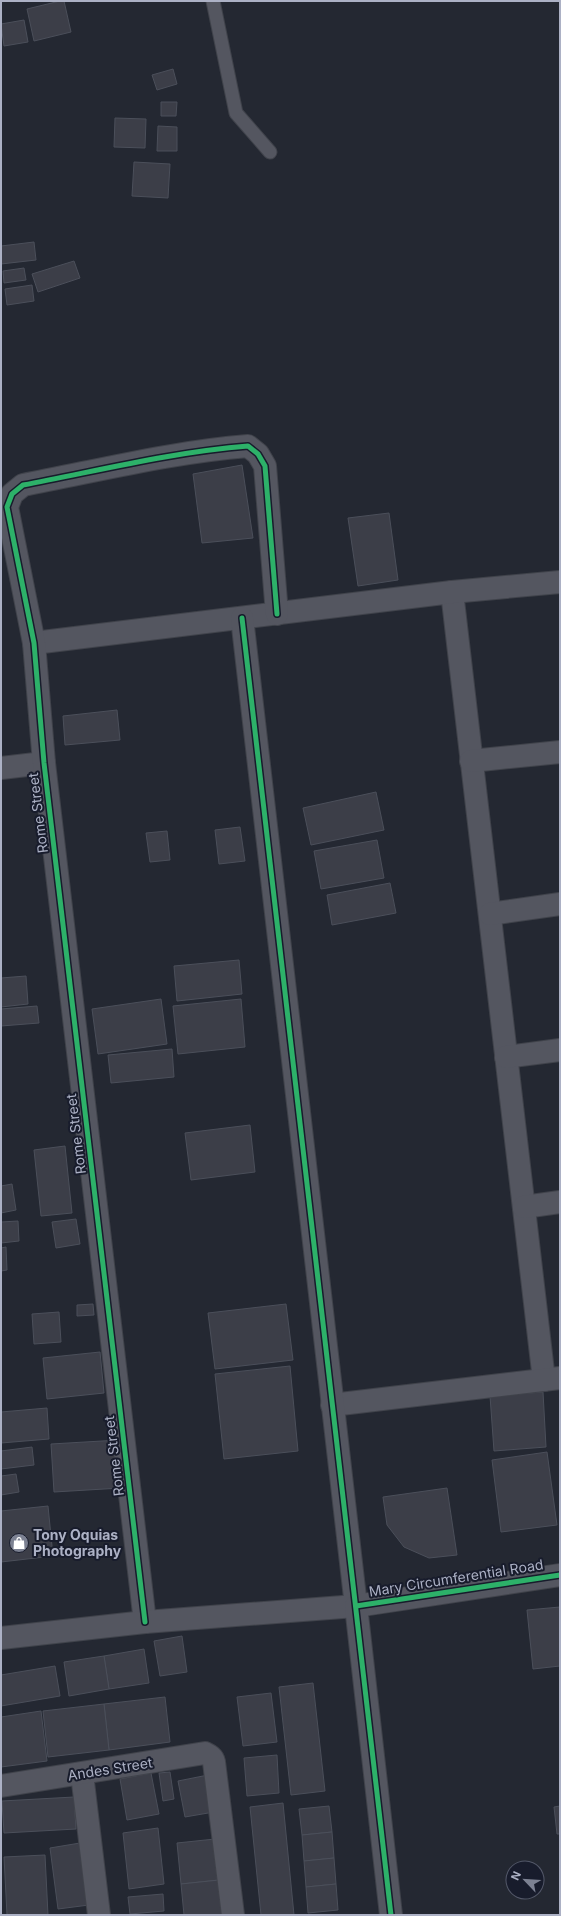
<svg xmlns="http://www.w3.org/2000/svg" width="561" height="1916" font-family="Inter,sans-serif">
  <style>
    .building { fill: #3c3e48; stroke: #4b4f5a }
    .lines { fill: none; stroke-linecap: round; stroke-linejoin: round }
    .service-casing { stroke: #40434b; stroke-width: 15 }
    .minor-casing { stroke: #40434b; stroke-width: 24 }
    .tertiary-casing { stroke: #40434b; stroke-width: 24 }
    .service { stroke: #545660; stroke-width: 13 }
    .minor { stroke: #545660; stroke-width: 22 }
    .tertiary { stroke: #545660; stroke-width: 22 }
    .cycleway-casing { stroke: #181c2c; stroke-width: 8 }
    .cycleway { stroke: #2db169; stroke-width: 5 }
    .labels { text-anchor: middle; stroke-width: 4; stroke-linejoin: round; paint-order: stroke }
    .street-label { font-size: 14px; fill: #acb1c5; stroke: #181c2c }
    .poi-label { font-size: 14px; font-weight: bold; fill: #acb1c5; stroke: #181c2c; text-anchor: start }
  </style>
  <rect width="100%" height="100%" fill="#242832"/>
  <g class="building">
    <path d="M60 1H64L71 32 34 41 27 9Z"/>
    <path d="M24 20 28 42 4 46 1 24Z"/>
    <path d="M173 69 177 84 157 90 152 75Z"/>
    <path d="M161 102H177L176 116H161Z"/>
    <path d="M115 118 146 119 145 148 114 147Z"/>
    <path d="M158 126 177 127V151H157Z"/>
    <path d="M134 162 170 164 168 198 132 196Z"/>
    <path d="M34 242 36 260 1 264V246Z"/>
    <path d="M74 261 80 278 38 292 32 274Z"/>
    <path d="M24 268 26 280 4 283 3 271Z"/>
    <path d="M32 285 34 301 7 305 5 289Z"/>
    <path d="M242 465 253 538 202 543 193 474Z"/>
    <path d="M389 513 398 580 358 586 348 518Z"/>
    <path d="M117 710 120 740 65 745 63 716Z"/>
    <path d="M376 792 384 830 311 845 303 808Z"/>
    <path d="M240 827 245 861 219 864 215 830Z"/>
    <path d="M167 831 170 860 150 862 146 833Z"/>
    <path d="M377 840 384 878 321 889 314 851Z"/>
    <path d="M390 883 396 913 332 925 327 895Z"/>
    <path d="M239 960 242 994 177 1001 174 966Z"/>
    <path d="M26 976 28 1004 1 1007V978Z"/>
    <path d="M161 999 167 1044 98 1054 92 1009Z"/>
    <path d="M241 999 245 1047 178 1054 173 1006Z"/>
    <path d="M37 1006 39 1023 1 1026V1009Z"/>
    <path d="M172 1049 174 1077 111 1083 108 1055Z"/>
    <path d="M250 1125 255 1172 191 1180 185 1133Z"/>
    <path d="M65 1146 72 1213 41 1216 34 1150Z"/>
    <path d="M12 1184 16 1210 1 1213V1186Z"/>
    <path d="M76 1219 80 1244 56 1248 52 1222Z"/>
    <path d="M18 1221 19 1241 1 1243V1222Z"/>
    <path d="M6 1247 7 1270 1 1271V1248Z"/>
    <path d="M93 1304 94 1315 77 1316V1305Z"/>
    <path d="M286 1304 293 1360 215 1369 208 1313Z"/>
    <path d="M59 1312 61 1342 34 1344 32 1314Z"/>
    <path d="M100 1352 104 1393 47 1399 43 1358Z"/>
    <path d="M290 1366 298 1451 224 1459 215 1374Z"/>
    <path d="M543 1392 546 1447 494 1451 490 1396Z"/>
    <path d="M47 1408 49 1439 1 1443V1412Z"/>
    <path d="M119 1440 121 1488 54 1492 51 1444Z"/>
    <path d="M32 1447 34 1465 1 1469V1451Z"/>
    <path d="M547 1452 557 1525 501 1532 492 1460Z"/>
    <path d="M16 1474 19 1492 1 1495V1476Z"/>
    <path d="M447 1488 457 1555 429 1558 404 1547 387 1525 383 1497Z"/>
    <path d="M48 1506 53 1556 1 1562V1511Z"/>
    <path d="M560 1607V1666L533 1669 527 1610Z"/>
    <path d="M182 1636 187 1672 160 1676 154 1641Z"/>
    <path d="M144 1649 149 1683 109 1689 104 1656Z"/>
    <path d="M104 1656 109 1689 69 1696 64 1662Z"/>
    <path d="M55 1666 60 1696 1 1706V1675Z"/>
    <path d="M313 1683 325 1791 291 1795 279 1687Z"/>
    <path d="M271 1693 277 1742 243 1746 237 1697Z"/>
    <path d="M165 1697 170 1742 109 1750 104 1704Z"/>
    <path d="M104 1704 109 1750 48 1757 43 1711Z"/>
    <path d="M41 1711 47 1761 1 1767V1717Z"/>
    <path d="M277 1755 279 1793 247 1796 244 1758Z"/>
    <path d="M170 1772 174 1799 163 1801 159 1773Z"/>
    <path d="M151 1773 159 1814 127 1820 120 1779Z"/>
    <path d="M208 1775 214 1812 185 1817 178 1781Z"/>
    <path d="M74 1797 76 1829 4 1833 2 1801Z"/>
    <path d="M283 1803 294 1915H261L250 1807Z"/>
    <path d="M329 1806 332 1832 302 1835 299 1809Z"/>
    <path d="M560 1806V1834H557L554 1807Z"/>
    <path d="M158 1828 164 1884 129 1889 123 1833Z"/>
    <path d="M332 1832 334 1858 304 1861 302 1835Z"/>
    <path d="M215 1839 219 1880 181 1884 177 1843Z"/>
    <path d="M80 1843 89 1905 58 1909 50 1848Z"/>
    <path d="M45 1855 48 1915H7L4 1857Z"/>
    <path d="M334 1858 336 1884 306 1887 304 1861Z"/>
    <path d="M219 1880 222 1915H184L181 1884Z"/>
    <path d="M336 1884 338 1910 308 1913 306 1887Z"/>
    <path d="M163 1894 164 1911 130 1914 128 1897Z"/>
  </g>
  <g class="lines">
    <g class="service-casing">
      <path id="service" d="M213 1 236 113 270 152"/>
    </g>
    <g class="minor-casing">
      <g id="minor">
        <path d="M452 592 544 1380"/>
        <path d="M34 643 452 592 560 582"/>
        <path d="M471 761 560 752"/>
        <path d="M1 768 44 763"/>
        <path d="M490 914 560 904"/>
        <path d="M506 1057 560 1050"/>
        <path d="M524 1207 560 1202"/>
        <path d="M332 1405 560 1378"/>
        <path d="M145 1622 44 763 34 643 7 507 12 494 23 485C97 471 172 452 248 446L258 454 265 466 277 614"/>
        <path d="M1 1638 145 1622 356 1606 242 618"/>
        <path d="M82 1774 99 1915"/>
        <path d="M1 1786 205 1753C209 1755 213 1757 214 1762L233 1915"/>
      </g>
    </g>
    <g class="tertiary-casing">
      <path id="tertiary" d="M391 1915 356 1606 560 1575"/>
    </g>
    <use href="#service" class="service"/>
    <use href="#minor" class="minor"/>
    <use href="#tertiary" class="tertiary"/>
    <g class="cycleway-casing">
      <g id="cycleway">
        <path d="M242 618 391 1915"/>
        <path d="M356 1606 560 1575"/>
        <path d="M145 1622 44 763 34 643 7 507 12 494 23 485C97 471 172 452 248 446L258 454 265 466 277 614"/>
      </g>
    </g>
    <use href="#cycleway" class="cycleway"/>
  </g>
  <defs>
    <g id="shop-disc" transform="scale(1)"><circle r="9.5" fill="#7c8192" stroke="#181c2c"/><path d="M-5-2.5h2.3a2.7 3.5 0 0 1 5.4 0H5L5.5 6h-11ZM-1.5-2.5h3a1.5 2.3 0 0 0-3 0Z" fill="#fff"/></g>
  </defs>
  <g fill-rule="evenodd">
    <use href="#shop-disc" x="19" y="1543"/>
  </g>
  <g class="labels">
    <g class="street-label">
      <text transform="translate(38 813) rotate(-97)" y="5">Rome Street</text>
      <text transform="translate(76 1134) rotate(-97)" y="5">Rome Street</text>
      <text transform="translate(114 1456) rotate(-97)" y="5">Rome Street</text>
      <text transform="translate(456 1578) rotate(-9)" y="5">Mary Circumferential Road</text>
      <text transform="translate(110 1769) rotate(-9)" y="5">Andes Street</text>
    </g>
    <g class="poi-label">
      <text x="33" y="1540">Tony Oquias<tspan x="33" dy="16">Photography</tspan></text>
    </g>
  </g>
  <rect width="561" height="1916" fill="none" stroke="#acb1c5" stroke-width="4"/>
  <g transform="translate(525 1880) rotate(295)"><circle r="19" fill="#181c2c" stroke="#535869"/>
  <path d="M0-3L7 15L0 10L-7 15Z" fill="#7c8192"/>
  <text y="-6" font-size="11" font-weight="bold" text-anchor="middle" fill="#acb1c5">N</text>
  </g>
</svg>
